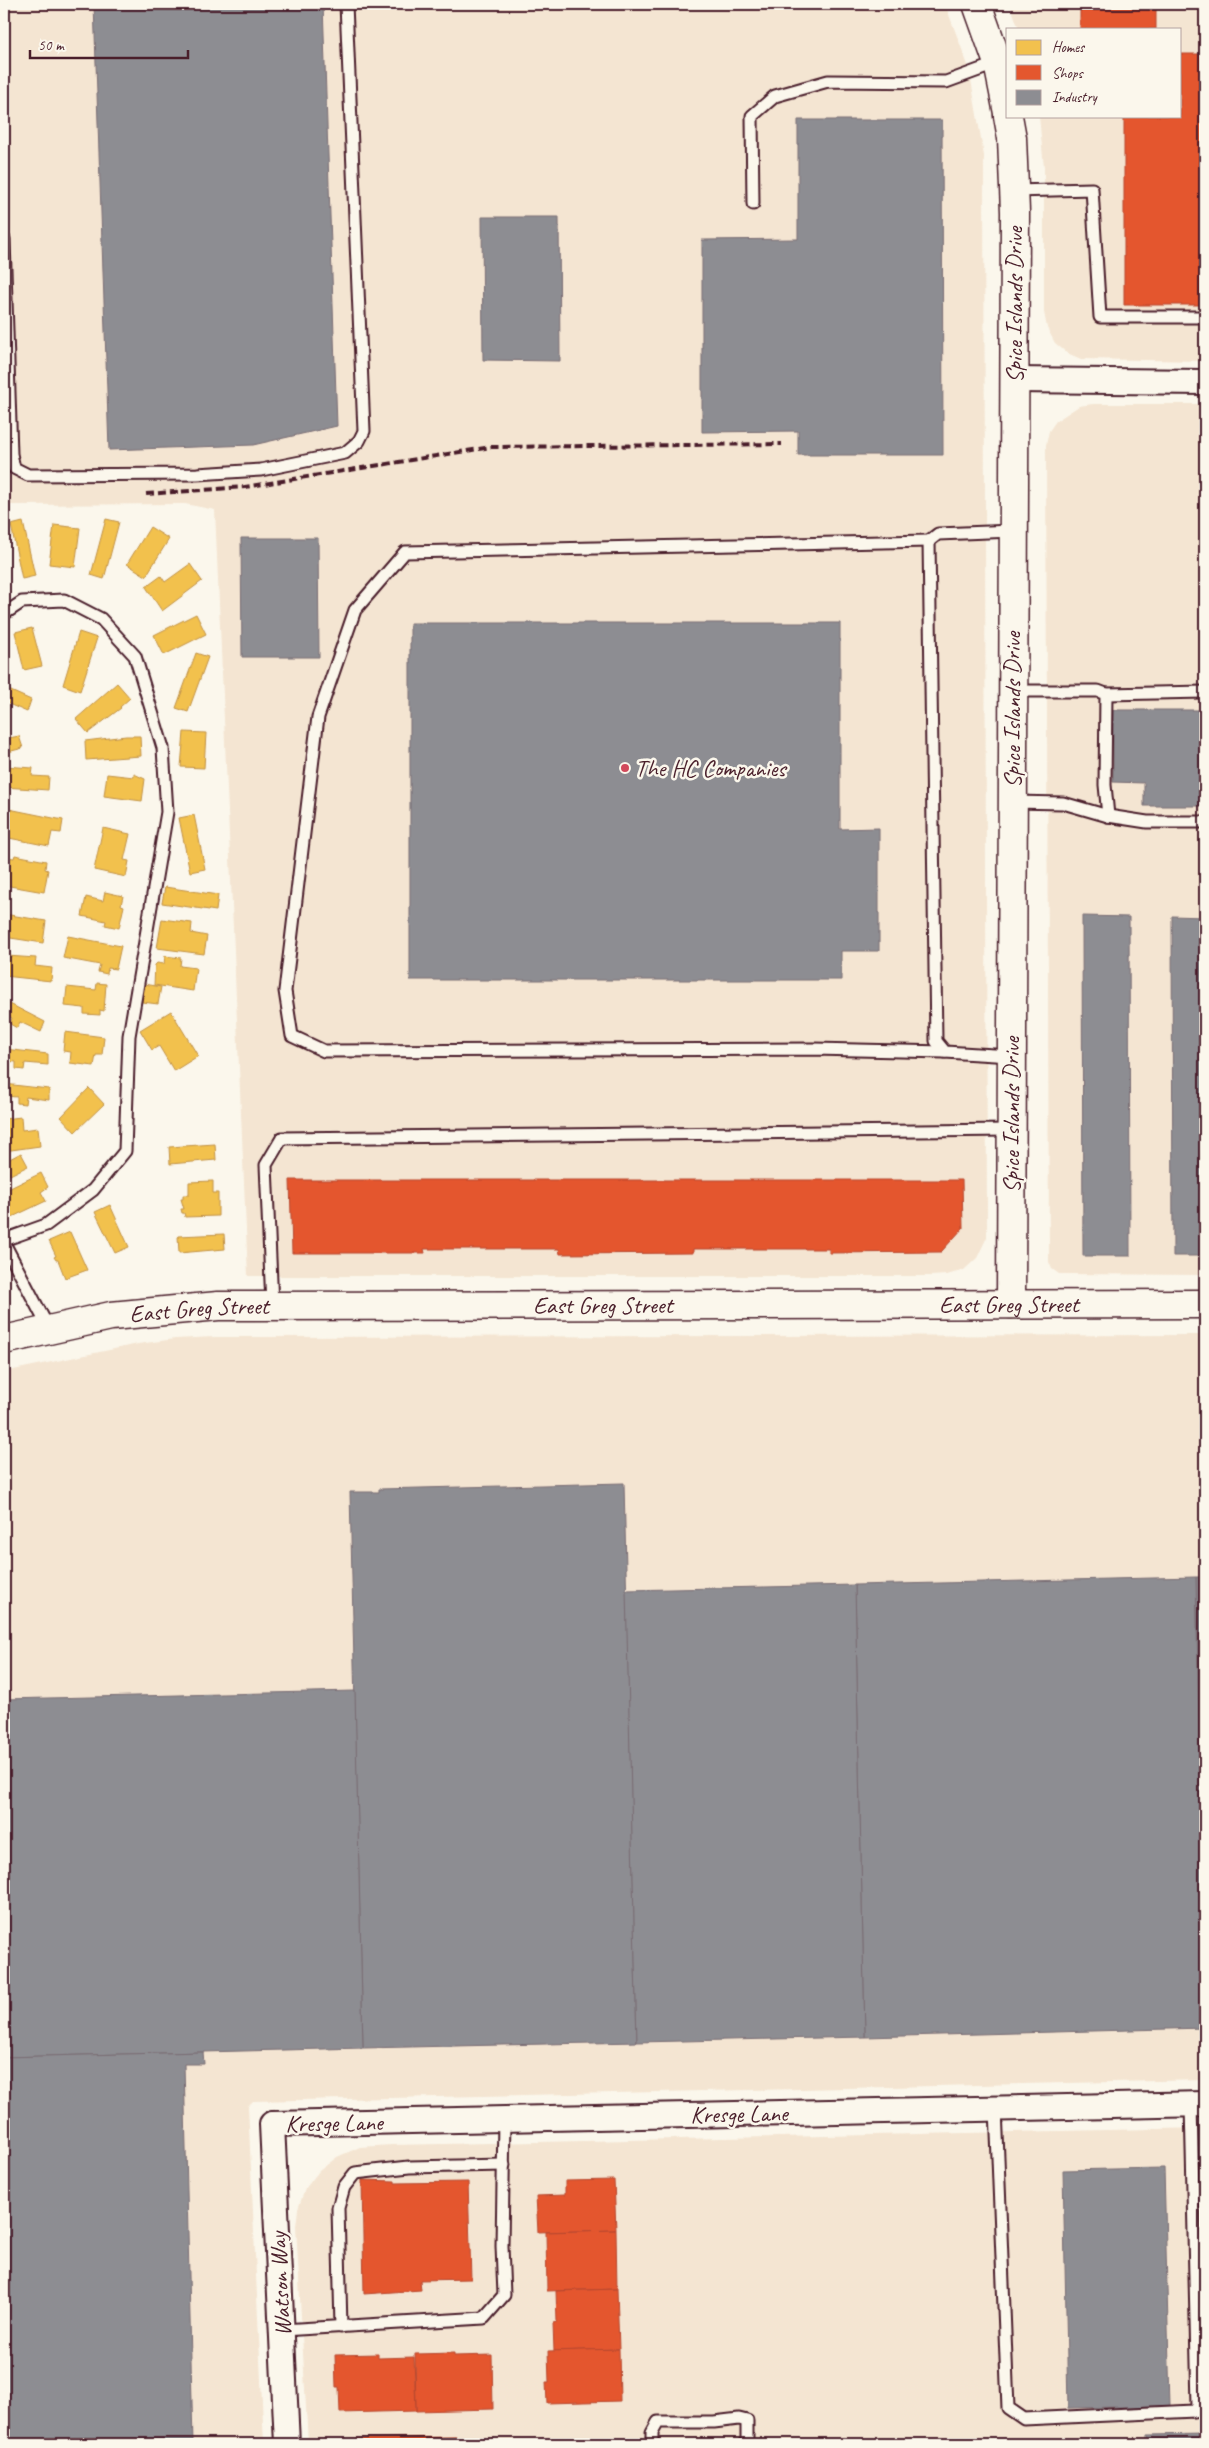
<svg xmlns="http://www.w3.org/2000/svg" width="1209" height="2448" font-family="Caveat,sans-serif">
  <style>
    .built { fill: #f4e5d2 }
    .homes { fill: #f2c14e; stroke: #c09044 }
    .shops { fill: #e4572e; stroke: #b6462d }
    .industry { fill: #8d8d92; stroke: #796c73 }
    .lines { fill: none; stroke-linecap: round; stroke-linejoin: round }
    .lane-casing { stroke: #4a1f2b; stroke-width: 15 }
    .street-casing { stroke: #4a1f2b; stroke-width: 28 }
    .secondary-casing { stroke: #4a1f2b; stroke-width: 31 }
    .lane { stroke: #fbf7ec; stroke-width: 11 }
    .street { stroke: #fbf7ec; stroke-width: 24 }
    .secondary { stroke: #fbf7ec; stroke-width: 28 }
    .rail { stroke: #4a1f2b; stroke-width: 4; stroke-dasharray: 8 4; stroke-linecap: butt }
    .poi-dot { fill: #d1495b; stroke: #fbf7ec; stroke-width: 2 }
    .labels { text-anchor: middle; stroke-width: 5; stroke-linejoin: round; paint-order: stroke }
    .street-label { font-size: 24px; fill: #4a1f2b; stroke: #fbf7ec }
    .poi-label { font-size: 24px; fill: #4a1f2b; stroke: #fbf7ec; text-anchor: start }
  </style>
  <rect width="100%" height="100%" fill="#fbf7ec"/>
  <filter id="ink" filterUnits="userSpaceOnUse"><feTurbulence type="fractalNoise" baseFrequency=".02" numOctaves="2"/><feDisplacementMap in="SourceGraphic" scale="10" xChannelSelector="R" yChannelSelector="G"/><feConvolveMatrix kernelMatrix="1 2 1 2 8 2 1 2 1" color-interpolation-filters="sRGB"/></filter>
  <g filter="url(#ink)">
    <g class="built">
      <path d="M4 4H945L969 68 984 156 987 1237 977 1258 964 1270 947 1275 930 1276H248L215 510 185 504 12 505 4 507Z"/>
      <path d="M1010 4H1205V361L1081 359 1067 353 1055 343 1047 328 1044 312V168L1039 116H1180V29H1019Z"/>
      <path d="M1093 404H1205V1275L1059 1274 1052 1269 1049 1262 1046 445 1049 431 1056 421 1079 406Z"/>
      <path d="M1205 1335V2080L253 2101 248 2106 264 2444H4V1372L138 1344 175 1339 214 1337Z"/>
      <path d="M1205 2128V2444H308L296 2226 298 2209 305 2189 319 2171 337 2157 360 2147 392 2145Z"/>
    </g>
    <g class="homes">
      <path d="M106 519 119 522 104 579 91 575Z"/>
      <path d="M23 522 35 576 22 579 11 525Z"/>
      <path d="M54 525 80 528 75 567 49 564Z"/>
      <path d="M150 527 169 539 146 576 127 564Z"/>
      <path d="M190 564 202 581 162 611 146 587 161 576 165 582Z"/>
      <path d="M196 614 206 634 164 655 154 635Z"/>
      <path d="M32 628 42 666 24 670 15 632Z"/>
      <path d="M79 632 97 638 80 691 63 685Z"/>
      <path d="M196 653 208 657 188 712 176 708Z"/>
      <path d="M117 683 130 698 120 707 121 708 88 733 76 719Z"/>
      <path d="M4 688 31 700 27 712 4 702Z"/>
      <path d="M184 732 206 733 204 768 181 767Z"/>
      <path d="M19 736 23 748 4 753V739Z"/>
      <path d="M126 736H140L141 756 86 760 85 741Z"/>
      <path d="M4 766 33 768 32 776 49 777 48 790 4 787Z"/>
      <path d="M107 774 134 777V774L145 779 142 801 104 796Z"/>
      <path d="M4 808 63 820 61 833 52 832 49 846 4 837Z"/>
      <path d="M194 815 205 869 190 872 179 818Z"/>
      <path d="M103 828 130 834 124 860 129 861 126 877 94 870Z"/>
      <path d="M15 855 46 861 45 869 48 870 44 892 4 885 5 857 14 858Z"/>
      <path d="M165 887 218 895 216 911 162 903Z"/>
      <path d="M4 888H7L8 905 4 906Z"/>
      <path d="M105 892 123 896 121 905 124 906 119 928 105 925 106 921 82 916 86 897 103 901Z"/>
      <path d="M4 914 46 921 43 943 4 937Z"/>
      <path d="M162 919 192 923 191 933 207 936 204 954 157 948Z"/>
      <path d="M68 936 121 946 116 969 108 968 107 974 98 972 100 965 63 958Z"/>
      <path d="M7 956 36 958 35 966 52 968 51 981 4 976V963H7Z"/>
      <path d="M165 956 181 958 180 966 196 968 193 991 154 985 155 965 157 963 164 964Z"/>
      <path d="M97 983 106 984 104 1011 100 1010V1015L84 1014V1008L65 1006 67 987 96 990Z"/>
      <path d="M145 984 161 987 158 1004 142 1002Z"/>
      <path d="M4 1001 45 1022 41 1032 20 1022 17 1028 10 1024 12 1018 4 1014Z"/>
      <path d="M171 1011 198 1056 174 1071 159 1046 152 1050 140 1030Z"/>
      <path d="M65 1032 104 1037 102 1055H96L94 1066 70 1063 71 1052 63 1051Z"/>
      <path d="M4 1049 48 1054V1065L25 1063 24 1070 16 1069V1062L4 1061Z"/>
      <path d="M4 1084 49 1089V1100L26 1097 25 1104 17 1103V1097L4 1096Z"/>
      <path d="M89 1088 104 1104 75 1132 61 1117Z"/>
      <path d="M21 1117 22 1130 38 1128 40 1146 4 1151V1119Z"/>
      <path d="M215 1144 216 1160 170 1164 169 1147Z"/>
      <path d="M21 1153 28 1166 10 1175 4 1162Z"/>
      <path d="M41 1173 48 1187 41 1192 46 1201 8 1219 4 1211V1191Z"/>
      <path d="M213 1181V1193H218V1216L185 1217 184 1213H182L181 1209H184L181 1199H183V1195H189V1182Z"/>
      <path d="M110 1205 129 1247 115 1253 95 1212Z"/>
      <path d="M70 1232 87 1270 65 1278 58 1260H56L54 1257 56 1256 49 1241Z"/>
      <path d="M224 1234 225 1249 179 1253 178 1236Z"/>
    </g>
    <g class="shops">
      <rect x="1080" y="4" width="76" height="25"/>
      <path d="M1180 54H1205V305H1124V116H1180Z"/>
      <path d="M290 1180H962L963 1228 941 1252 829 1253V1249H693V1253L560 1254 559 1249H424L425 1253H292Z"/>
      <path d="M362 2180 395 2181V2183L468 2182 471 2279 420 2280 421 2290 364 2294Z"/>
      <path d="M614 2180 616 2230 538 2232 536 2196 565 2195V2181Z"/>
      <path d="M616 2230 617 2289 547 2291 546 2232Z"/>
      <path d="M617 2289 619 2349 554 2351 553 2323 557 2322 556 2291Z"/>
      <path d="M619 2349 620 2401 547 2403 546 2382H549L548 2351Z"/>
      <path d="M454 2353V2356L492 2355 493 2409 416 2411 415 2354Z"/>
      <path d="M378 2354V2358L414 2357 416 2411 340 2413 339 2387H336L335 2355Z"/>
      <path d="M456 2437V2444H352L351 2439Z"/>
    </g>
    <g class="industry">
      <path d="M94 4H323L337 426 253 445 109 450Z"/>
      <path d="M798 120H942L943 455H798V431L702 432V240L798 239Z"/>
      <path d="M482 217H559L560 361 483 360Z"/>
      <path d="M241 538H318L319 657H242Z"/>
      <path d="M410 623H840V829L879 828V951H841V980H410Z"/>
      <path d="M1113 710H1205V806H1144V783L1113 782Z"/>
      <path d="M1082 916 1129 917 1130 1256H1083Z"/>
      <path d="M1172 916 1205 917V1256H1173Z"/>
      <path d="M624 1483 637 2042 363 2048 350 1492H379V1489Z"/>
      <path d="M1196 1577H1205V1995Z"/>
      <path d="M1196 1577 1205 2028 865 2037 855 1585Z"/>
      <path d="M855 1585 865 2037 637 2042 626 1590Z"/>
      <path d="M355 1691 363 2048 4 2057V1699Z"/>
      <path d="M203 2052 204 2064H184L193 2444H4V2057Z"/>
      <path d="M1164 2168 1170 2406 1068 2408 1063 2170Z"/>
      <path d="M1205 2434V2444H1147V2435Z"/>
    </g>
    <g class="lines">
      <g class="lane-casing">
        <g id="lane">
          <path d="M1014 191 1092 189 1100 317H1205"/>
          <path d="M753 204 752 116 775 96 828 81 946 82 998 63"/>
          <path d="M4 239 11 454 14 468 28 475 197 474 261 470 345 453 359 441 364 431 346 4"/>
          <path d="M929 541 405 552 355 610 318 717 285 991 292 1036 324 1051 814 1049 945 1052"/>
          <path d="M4 614 22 602 64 600 101 619 135 656 163 748 167 812 129 1036 125 1151 93 1190 46 1225 4 1240"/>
          <path d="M1013 691H1098L1106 694 1105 785 1108 816 1063 803 1013 802"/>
          <path d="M1106 694 1205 692"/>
          <path d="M1108 816 1147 822H1205"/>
          <path d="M1011 1056 945 1052 936 1041 929 541 938 534 1013 531"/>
          <path d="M4 1243 49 1329"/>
          <path d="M272 1305 266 1165 282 1138 1010 1130"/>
          <path d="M996 2108 1008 2408 1024 2419 1195 2411 1198 2406 1191 2105"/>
          <path d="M341 2327 338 2208 344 2187 355 2173 409 2167 504 2165"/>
          <path d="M282 2330 484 2318 504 2295 502 2246 504 2119"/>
          <path d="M652 2444V2433L658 2422H714L739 2419 747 2421V2444"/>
        </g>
      </g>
      <g class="street-casing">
        <g id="street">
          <path d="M1014 380 1205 382"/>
          <path d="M287 2444 272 2124 1205 2104"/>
        </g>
      </g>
      <g class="secondary-casing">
        <g id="secondary">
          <path d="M977 4 998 63 1008 113"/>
          <path d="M1008 116 1012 138 1015 212 1011 1304"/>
          <path id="s1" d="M4 1340 111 1316 218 1306 1205 1304"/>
        </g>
      </g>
      <use href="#lane" class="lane"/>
      <use href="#street" class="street"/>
      <use href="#secondary" class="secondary"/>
      <path class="rail" d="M146 494 245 487 491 447 782 444"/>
    </g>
  </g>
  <circle class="poi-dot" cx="625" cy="768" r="5"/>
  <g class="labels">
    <g class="street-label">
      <text transform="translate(1014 305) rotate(-90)" y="8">Spice Islands Drive</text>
      <text transform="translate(1012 710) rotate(-90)" y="8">Spice Islands Drive</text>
      <text transform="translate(1011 1115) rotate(-90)" y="8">Spice Islands Drive</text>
      <text dy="8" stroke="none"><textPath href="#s1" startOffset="1008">East Greg Street</textPath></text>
      <text dy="8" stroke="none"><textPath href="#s1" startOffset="602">East Greg Street</textPath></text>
      <text dy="8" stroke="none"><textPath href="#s1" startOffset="198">East Greg Street</textPath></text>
      <text transform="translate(739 2114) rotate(-1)" y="8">Kresge Lane</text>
      <text transform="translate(334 2123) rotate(-1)" y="8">Kresge Lane</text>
      <text transform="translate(280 2284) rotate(-93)" y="8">Watson Way</text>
    </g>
    <g class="poi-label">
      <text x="635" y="776">The HC Companies</text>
    </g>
  </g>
  <rect width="1209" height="2448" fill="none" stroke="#fbf7ec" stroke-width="20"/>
  <rect x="10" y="10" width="1189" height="2428" fill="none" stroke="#4a1f2b" stroke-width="2" filter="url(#ink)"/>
  <rect x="1006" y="28" width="175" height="90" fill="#fbf7ec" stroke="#b4a19f"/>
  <rect x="1016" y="40" width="25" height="15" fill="#f2c14e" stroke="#b4a19f"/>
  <text x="1052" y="52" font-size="15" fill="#4a1f2b">Homes</text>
  <rect x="1016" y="65" width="25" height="15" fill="#e4572e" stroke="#b4a19f"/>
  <text x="1052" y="78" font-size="15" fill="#4a1f2b">Shops</text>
  <rect x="1016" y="90" width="25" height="15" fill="#8d8d92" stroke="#b4a19f"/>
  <text x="1052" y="102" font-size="15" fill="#4a1f2b">Industry</text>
  <path d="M30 50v8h158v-8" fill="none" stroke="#4a1f2b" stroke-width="2.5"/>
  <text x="38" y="50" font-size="15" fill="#4a1f2b" stroke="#fbf7ec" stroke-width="4" paint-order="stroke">50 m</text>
</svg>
